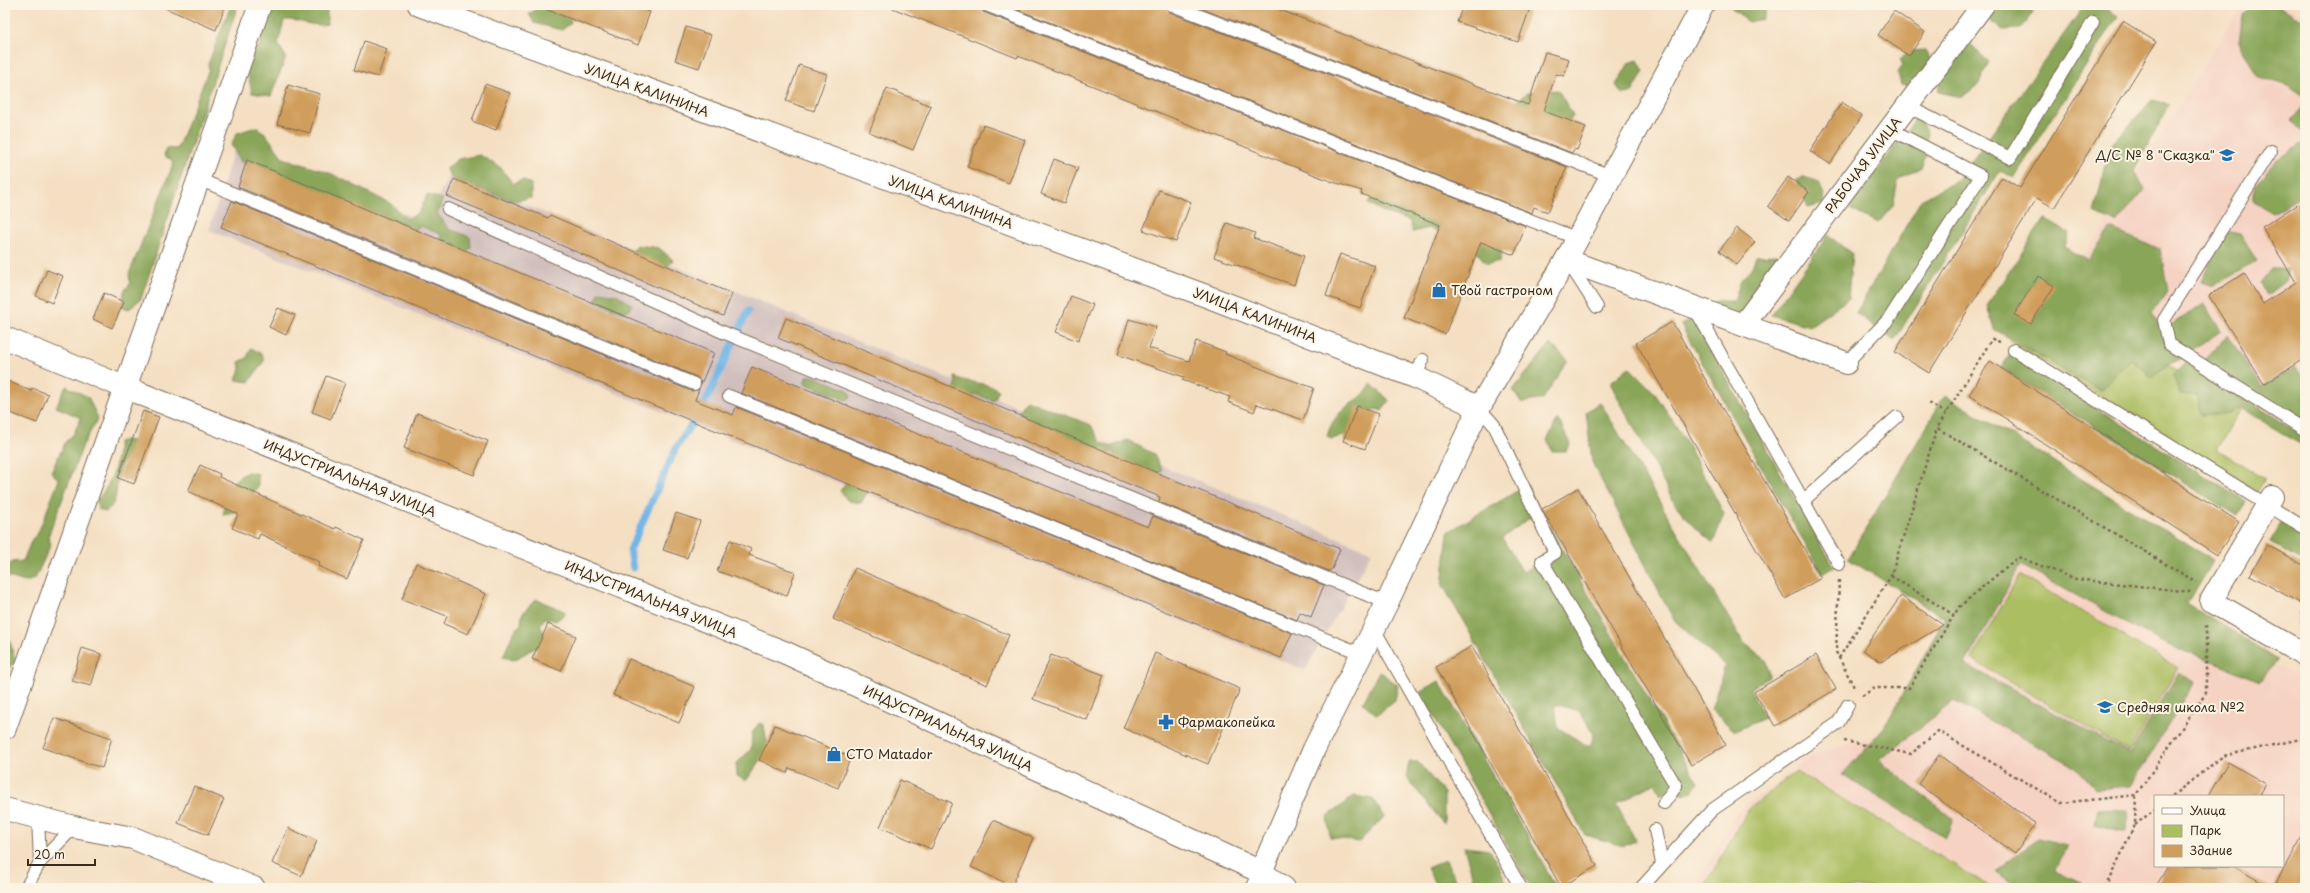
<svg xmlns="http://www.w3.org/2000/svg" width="2310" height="893" font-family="'Playpen Sans',sans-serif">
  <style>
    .built { fill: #f5d2c2; fill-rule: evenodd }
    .industrial { fill: #d1bfbd }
    .green { fill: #acbe62; stroke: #747440 }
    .forest { fill: #89a558; stroke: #62683b; fill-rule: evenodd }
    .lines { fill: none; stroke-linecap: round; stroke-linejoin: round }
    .stream { stroke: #72b6e7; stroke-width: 7 }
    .building { fill: #d09e5c }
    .service-casing { stroke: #7c6957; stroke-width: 14 }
    .minor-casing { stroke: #7c6957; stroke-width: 24 }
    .tertiary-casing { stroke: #7c6957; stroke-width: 24 }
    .path { stroke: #7c6957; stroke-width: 2.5; stroke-dasharray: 3 3; stroke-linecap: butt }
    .service { stroke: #fff; stroke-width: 12 }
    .minor { stroke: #fff; stroke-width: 22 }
    .tertiary { stroke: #fff; stroke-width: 22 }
    .labels { text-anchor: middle; stroke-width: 4; stroke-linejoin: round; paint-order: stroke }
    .street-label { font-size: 13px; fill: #3b2a1e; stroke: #fcf5e5 }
    .poi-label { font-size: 13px; fill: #3b2a1e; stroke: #fcf5e5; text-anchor: start }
  </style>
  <rect width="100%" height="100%" fill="#fcf5e5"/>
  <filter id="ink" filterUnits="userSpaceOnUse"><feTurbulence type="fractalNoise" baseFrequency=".025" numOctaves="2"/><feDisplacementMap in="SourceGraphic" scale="8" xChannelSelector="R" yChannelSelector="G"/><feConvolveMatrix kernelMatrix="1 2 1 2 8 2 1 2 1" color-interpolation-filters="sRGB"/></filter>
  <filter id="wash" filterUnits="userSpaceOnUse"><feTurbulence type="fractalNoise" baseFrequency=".012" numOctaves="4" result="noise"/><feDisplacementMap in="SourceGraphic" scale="16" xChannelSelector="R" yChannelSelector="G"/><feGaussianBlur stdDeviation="0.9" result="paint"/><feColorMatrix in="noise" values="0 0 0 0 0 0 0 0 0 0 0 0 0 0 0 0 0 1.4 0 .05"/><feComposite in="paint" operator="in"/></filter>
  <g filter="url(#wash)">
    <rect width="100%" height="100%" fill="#f4dfc2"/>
    <g class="built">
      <path d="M2242 5H2285L2305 17V444L2062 292Z"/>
      <path d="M2026 519 2305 681V888H1695L1735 813 1816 753 1888 734ZM2155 796H2283V866H2155Z"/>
    </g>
    <path class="industrial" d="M234 150 425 221 450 174 1372 552 1305 670 209 230Z"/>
    <g class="green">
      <path d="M2043 289 2241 410 2217 449 2265 479 2257 492 2010 341Z"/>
      <path d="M2020 575 2178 668 2129 752 1971 659Z"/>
      <path d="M1796 771 1993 888H1704L1748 810Z"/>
    </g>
    <g class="forest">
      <path d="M231 5H238L141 299 129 309 123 307 124 291 130 284 129 274 173 165 172 160 164 156 166 148 177 149 209 69 208 64Z"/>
      <path d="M275 5H327V24C315 28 299 19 284 20L278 44 286 57 271 96 252 93 245 60 260 45 263 32Z"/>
      <path d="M542 5 570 17 571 23 562 30 534 23 529 14Z"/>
      <path d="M1731 5H1767L1763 19 1748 22 1732 8Z"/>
      <path d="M1991 5H2034L2032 14 2021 29 2003 30 1990 21Z"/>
      <path d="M2085 5H2101L2118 16 2014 178 2000 171 1894 341 1856 313 1921 200 1958 180Z"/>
      <path d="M2252 5H2278L2305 22 2304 97 2288 86 2257 76 2239 42 2243 14Z"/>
      <path d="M1968 43 1989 62 1979 84 1962 97 1938 92 1943 68Z"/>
      <path d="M1925 50 1930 59 1917 87 1901 85 1898 73 1903 65 1900 59 1908 51Z"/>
      <path d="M1638 60 1644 71 1632 93 1622 94 1616 85 1629 63Z"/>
      <path d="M1558 90 1573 115 1566 128 1513 104 1528 92Z"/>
      <path d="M2152 100 2169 104 2134 171 2145 189 2116 223 2094 213 2111 145Z"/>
      <path d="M2305 104V132L2291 121Z"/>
      <path d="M1916 118 1928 132 1927 153 1921 168 1898 180 1893 206 1878 223 1849 209Z"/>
      <path d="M256 127 265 133 283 158 330 173 391 204 407 219 419 213 427 195 443 199 437 213 449 229 470 237 471 247 463 256 445 247 440 234 421 226 408 233 241 162 231 145 237 133Z"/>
      <path d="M2301 144 2305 146V194L2273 213 2254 202V187L2276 161Z"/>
      <path d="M480 155 501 168 513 184 522 180 531 184V198L513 201 452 178 446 169 458 159Z"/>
      <path d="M1803 177 1817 181 1824 194 1823 204 1808 208 1797 180Z"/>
      <path d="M1382 191 1503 246 1500 261 1487 264 1473 248 1454 236 1429 228 1412 232 1410 221 1386 213 1367 203Z"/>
      <path d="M2044 219 2069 233 2064 247 2088 261 2110 229 2160 249 2168 291 2152 313 2162 330 2204 304 2221 331 2152 377 2130 359 2101 391 1994 329 1987 305Z"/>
      <path d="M2224 231 2240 234 2257 261 2214 286 2201 282Z"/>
      <path d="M1828 235 1852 254 1848 299 1810 326 1771 315Z"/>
      <path d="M637 245 659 248 673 260 664 270 631 253Z"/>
      <path d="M1776 255 1778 269 1737 320 1716 307 1715 301H1734L1741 280 1752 267 1756 256Z"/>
      <path d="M2271 269H2288L2285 282 2266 296 2260 283Z"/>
      <path d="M599 292 618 295 632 305 630 310 622 312 596 301Z"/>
      <path d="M1693 319 1834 567 1822 574 1681 325Z"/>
      <path d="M2228 335 2261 387 2296 367 2305 381V423L2202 362Z"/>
      <path d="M1550 344 1568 360 1543 399 1522 403 1513 390Z"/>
      <path d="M251 348 262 354 264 361 249 382 236 380 240 369 239 362 247 358Z"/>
      <path d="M2010 354 2246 502 2237 516 2001 368Z"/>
      <path d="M2186 362 2305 436V447L2239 407 2231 413 2201 415 2198 397 2180 394 2173 375Z"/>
      <path d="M1629 367 1654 392 1687 443 1724 514 1713 543 1692 525 1675 504 1610 383Z"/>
      <path d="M806 376H813L848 390 851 398 845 400 805 383Z"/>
      <path d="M955 377C970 384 983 381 999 390L994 401 975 394 967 402 953 394 956 385Z"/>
      <path d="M1371 384 1389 400 1382 411 1376 409 1361 414 1349 435 1331 439 1327 436C1329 430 1331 424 1335 419 1345 403 1362 402 1371 384Z"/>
      <path d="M66 386 88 397 98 418 83 445 48 537 51 544 35 579 25 582 5 576V569L12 562 23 561 32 539 38 533 59 480 51 472 66 441 73 435 81 418 56 407Z"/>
      <path d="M1945 395 2213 560 2187 603 2277 659 2261 681 2163 643 2021 565 1965 664 2130 754 2179 672 2195 681 2131 786 2096 789 2076 767 1954 701 1879 760 1953 819 1946 838 1842 775 1885 726 1945 618 1848 559Z"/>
      <path d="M1026 400 1091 425 1101 443 1110 447 1127 440 1154 454 1162 471 1155 477 1119 463 1113 451 1096 457 1045 430 1018 412Z"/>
      <path d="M1600 402 1743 642 1766 660 1769 676 1750 690 1765 718 1735 731 1711 710 1725 666 1674 620 1592 462 1586 412Z"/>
      <path d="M1558 419 1571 444 1566 451H1552L1547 440Z"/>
      <path d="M125 440 135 441V448C131 453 125 458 122 463 113 479 122 500 106 512L98 509 96 500C111 487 119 461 118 442Z"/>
      <path d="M248 472 258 474V488L252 494 243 495 235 513 223 515C228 492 225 483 248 472Z"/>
      <path d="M850 478 871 486 861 503 848 501 840 491Z"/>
      <path d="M1527 485 1540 511 1698 783 1691 793 1661 794 1655 783 1616 804 1636 841 1623 846 1585 835 1442 584 1448 532ZM1531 517 1555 553 1523 572 1502 538ZM1555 704 1579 711 1594 734 1590 747 1558 728Z"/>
      <path d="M2281 522 2305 536V562L2270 542Z"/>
      <path d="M536 599C545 604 561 608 566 613L556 621 545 618 540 625 546 638 543 645 531 650 514 660 503 657 513 633 521 624 522 614Z"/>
      <path d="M2299 612 2305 616V632L2298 625Z"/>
      <path d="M5 622 15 660 5 675Z"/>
      <path d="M1379 671 1398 685 1395 700 1377 715 1363 703Z"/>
      <path d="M1439 681 1557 888H1531L1420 692Z"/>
      <path d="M759 723 764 725 768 750 746 781 737 776 736 764 751 749 752 733Z"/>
      <path d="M1409 762H1418L1444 793V824L1406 777Z"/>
      <path d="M1354 796 1373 799 1384 817 1359 842 1330 837 1327 817Z"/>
      <path d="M2097 809 2128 810 2126 832 2094 824Z"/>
      <path d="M2037 839 2067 846 2055 871 2091 888H2023L1995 872Z"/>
      <path d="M1464 847 1490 850 1510 888H1481L1473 878Z"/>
      <path d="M1446 860 1459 888H1437L1427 868Z"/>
    </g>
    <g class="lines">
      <path class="stream" d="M633 568 630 550 675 450 707 399 748 311"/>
    </g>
    <g id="blocks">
      <g class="building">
        <path d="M158 5H226L216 30Z"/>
        <path d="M535 5H631L650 12 638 45Z"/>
        <path d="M885 5H979L983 12 1526 226 1514 255 1481 242 1445 334 1404 318 1440 225 1361 194 1362 191 1330 181 1018 56 1017 58Z"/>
        <path d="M1006 5H1165L1169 12 1567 167 1548 212 1534 207 1532 213Z"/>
        <path d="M1193 5H1267L1528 105 1545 52 1569 59 1564 76 1556 74 1544 111 1586 127 1577 150 1574 149 1572 153Z"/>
        <path d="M1463 5H1531L1518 42 1457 22Z"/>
        <path d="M1894 11 1925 32 1909 56 1878 35Z"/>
        <path d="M2123 21 2156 42 2054 208 2037 198 1929 373 1895 352 2002 177 2020 188Z"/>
        <path d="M686 27 711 35 699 68 675 60Z"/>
        <path d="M364 41 387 49 378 77 354 70Z"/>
        <path d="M799 65 827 74 814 111 786 101Z"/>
        <path d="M485 84 510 93 496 130 472 121Z"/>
        <path d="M288 85 320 94 310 133 277 124Z"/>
        <path d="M887 88 931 106 913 150 869 132Z"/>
        <path d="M1842 102 1862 116 1830 164 1810 151Z"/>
        <path d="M983 125 1025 140 1009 183 967 167Z"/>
        <path d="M1054 159 1078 168 1064 203 1041 194Z"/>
        <path d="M247 160 714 353 701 384 697 377 238 187Z"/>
        <path d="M1788 177 1809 192 1789 221 1768 206Z"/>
        <path d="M454 179 548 218 550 215 732 294 723 316 540 236 541 235 447 196Z"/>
        <path d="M1159 190 1191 202 1176 242 1143 230Z"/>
        <path d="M232 201 691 391 699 389 695 400 733 415 736 407 1292 633 1281 658 687 419 221 227Z"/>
        <path d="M2298 204 2305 216V358L2264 384 2209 296 2244 273 2263 304 2296 282 2262 227Z"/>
        <path d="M1227 223 1255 233 1253 238 1304 256 1294 285 1214 257Z"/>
        <path d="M1737 228 1755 242 1737 265 1719 251Z"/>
        <path d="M1340 254 1375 266 1360 308 1326 296Z"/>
        <path d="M47 270 63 276 52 303 36 296Z"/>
        <path d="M2038 276 2054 286 2031 324 2014 315Z"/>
        <path d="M104 293 124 302 112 328 93 319Z"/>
        <path d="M1071 296 1093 305 1078 341 1056 332Z"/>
        <path d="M278 308 295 315 286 335 269 327Z"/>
        <path d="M786 318 1340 549 1332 569 1329 571 1159 502 1160 497 778 338Z"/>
        <path d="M1129 319 1156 327 1149 348 1189 361 1196 341 1226 352 1225 354 1280 376 1314 388 1303 420 1257 404 1254 412 1228 402 1230 397 1182 380 1184 377 1118 355Z"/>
        <path d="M1672 322 1821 578 1785 599 1636 343Z"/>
        <path d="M1990 361 2239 522 2217 555 1969 395Z"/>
        <path d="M752 367 1148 527 1153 516 1324 585 1311 617 1300 612 1297 620 741 393Z"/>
        <path d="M326 376 345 383 331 419 312 412Z"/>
        <path d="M5 380 31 391 32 388 48 394 37 423 5 411Z"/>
        <path d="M1357 406 1379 414 1365 449 1343 441Z"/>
        <path d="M143 411 159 417 134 484 118 478Z"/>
        <path d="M417 413 488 441 474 475 404 448Z"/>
        <path d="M200 465 220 474 219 477 335 529 336 527 364 540 347 579 318 566 320 562 260 534 258 539 232 528 238 514 188 491Z"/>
        <path d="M1578 488 1726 745 1691 765 1542 509Z"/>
        <path d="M676 513 700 521 687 558 663 550Z"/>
        <path d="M730 540 751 549 749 555 795 572 787 596 717 571Z"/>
        <path d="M2267 545 2305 566V606L2250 575Z"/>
        <path d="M416 563 486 594 468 634 444 624 447 616 402 599Z"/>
        <path d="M855 568 1009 635 987 685 833 619Z"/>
        <path d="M1901 596 1943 625 1881 662 1863 650Z"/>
        <path d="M548 624 576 636 561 671 532 659Z"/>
        <path d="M1472 646 1597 866 1561 887 1436 667Z"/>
        <path d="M82 648 101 654 91 686 72 681Z"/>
        <path d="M1155 653 1240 689 1208 764 1123 728Z"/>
        <path d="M1051 655 1104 675 1087 720 1033 699Z"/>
        <path d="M1816 655 1836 689 1775 726 1754 692Z"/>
        <path d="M629 659 695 687 679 723 613 695Z"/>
        <path d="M54 718 112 738 102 768 43 748Z"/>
        <path d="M775 725 851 757 838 788 789 768 787 773 759 760Z"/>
        <path d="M1939 755 2036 824 2015 854 1918 784Z"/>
        <path d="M2228 762 2266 784 2259 796H2208Z"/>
        <path d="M900 780 952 803 931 849 880 827Z"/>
        <path d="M194 786 224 799 208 835 178 823Z"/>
        <path d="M993 820 1033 838 1012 886 971 867Z"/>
        <path d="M288 828 317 841 301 876 272 863Z"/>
        <path d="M2305 832V888H2273Z"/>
        <path d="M2168 866H2233L2271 888H2155Z"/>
      </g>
    </g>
  </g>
  <g filter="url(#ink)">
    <use href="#blocks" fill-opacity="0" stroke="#7c6957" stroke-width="1"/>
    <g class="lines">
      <g class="service-casing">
        <g id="service">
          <path d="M986 5 1578 239"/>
          <path d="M1172 5 1611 176"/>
          <path d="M1907 106 2010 158 2093 22"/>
          <path d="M2271 151 2164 320 2169 344 2305 430"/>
          <path d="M198 179 694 384"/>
          <path d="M448 209 725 333 1387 603"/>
          <path d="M1568 262 1597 307"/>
          <path d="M1694 307 1839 564"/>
          <path d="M2014 350 2305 528"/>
          <path d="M1846 363 1889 319 1981 176 1890 129"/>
          <path d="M1415 377 1423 360"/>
          <path d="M729 396 1362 654"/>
          <path d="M1479 408 1494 425 1555 553 1542 561 1676 786 1664 803"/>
          <path d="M1803 501 1897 417"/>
          <path d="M1374 629 1521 888"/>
          <path d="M1655 830 1662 863"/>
          <path d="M40 862 74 827"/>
          <path d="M26 888 40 862 38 818"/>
          <path d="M1252 888 1261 872"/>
          <path d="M1641 888 1712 810 1838 723 1848 705"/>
        </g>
      </g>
      <g class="minor-casing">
        <g id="minor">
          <path d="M1566 260 1846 363"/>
          <path d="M1743 325 1983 5"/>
          <path d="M5 338 124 387"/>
          <path d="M2272 497 2211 601 2305 655"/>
          <path d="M5 809 74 827 133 838 254 888"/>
          <path d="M1261 872 1314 749 1387 603 1479 408 1566 260 1703 5"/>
        </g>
      </g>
      <g class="tertiary-casing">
        <g id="tertiary">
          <path d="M419 5 1209 297 1415 377 1479 408"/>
          <path d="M124 387 786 653 1261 872 1284 888"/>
          <path d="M5 728 260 5"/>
        </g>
      </g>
      <g class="path">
        <path d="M2000 342 1992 339 1937 428 2196 582"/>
        <path d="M1929 403 1946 413"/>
        <path d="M1891 576 1954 615"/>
        <path d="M1839 580 1836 652 1855 689"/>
        <path d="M1839 658 1891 576 1937 428"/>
        <path d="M1862 696 1875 688H1909L1959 607 2018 557 2076 579 2191 592"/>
        <path d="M1844 741 1911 754 1938 731 2061 803 2136 795"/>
        <path d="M2172 796 2223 756 2305 738"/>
        <path d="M2135 825 2155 809"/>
        <path d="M2105 888 2135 825 2136 795 2206 693V625"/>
      </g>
      <use href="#service" class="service"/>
      <use href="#minor" class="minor"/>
      <use href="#tertiary" class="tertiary"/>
    </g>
  </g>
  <defs>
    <g id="school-bare" transform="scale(1.2)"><path d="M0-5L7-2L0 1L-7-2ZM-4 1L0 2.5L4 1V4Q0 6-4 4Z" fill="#1f6fb2" stroke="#fcf5e5" stroke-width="2.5" paint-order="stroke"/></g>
    <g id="shop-bare" transform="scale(1.2)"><path d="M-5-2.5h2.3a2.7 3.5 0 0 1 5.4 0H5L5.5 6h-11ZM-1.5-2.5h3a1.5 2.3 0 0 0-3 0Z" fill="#1f6fb2" stroke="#fcf5e5" stroke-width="2.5" paint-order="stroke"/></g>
    <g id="pharmacy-bare" transform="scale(1.2)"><path d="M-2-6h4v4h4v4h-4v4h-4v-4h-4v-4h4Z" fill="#1f6fb2" stroke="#fcf5e5" stroke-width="2.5" paint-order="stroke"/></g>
  </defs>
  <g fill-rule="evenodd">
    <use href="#school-bare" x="2227" y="155"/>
    <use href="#shop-bare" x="1439" y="290"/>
    <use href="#school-bare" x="2105" y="707"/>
    <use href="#pharmacy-bare" x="1166" y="722"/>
    <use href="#shop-bare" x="834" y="754"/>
  </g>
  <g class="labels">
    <g class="street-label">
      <text transform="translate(647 90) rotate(20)" y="5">УЛИЦА КАЛИНИНА</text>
      <text transform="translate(1863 165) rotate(-53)" y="5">РАБОЧАЯ УЛИЦА</text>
      <text transform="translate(951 202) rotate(20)" y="5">УЛИЦА КАЛИНИНА</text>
      <text transform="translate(1255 315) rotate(21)" y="5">УЛИЦА КАЛИНИНА</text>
      <text transform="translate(350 478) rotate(22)" y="5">ИНДУСТРИАЛЬНАЯ УЛИЦА</text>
      <text transform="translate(651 599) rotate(22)" y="5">ИНДУСТРИАЛЬНАЯ УЛИЦА</text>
      <text transform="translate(948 728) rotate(25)" y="5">ИНДУСТРИАЛЬНАЯ УЛИЦА</text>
    </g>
    <g class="poi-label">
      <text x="2215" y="160" text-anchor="end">Д/С № 8 "Сказка"</text>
      <text x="1451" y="295">Твой гастроном</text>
      <text x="2117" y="712">Средняя школа №2</text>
      <text x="1178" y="727">Фармакопейка</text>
      <text x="846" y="759">СТО Matador</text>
    </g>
  </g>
  <rect width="2310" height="893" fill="none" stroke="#fcf5e5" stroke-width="20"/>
  <rect x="2154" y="795" width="130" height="72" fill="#fcf5e5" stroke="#afa495"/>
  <rect x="2162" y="808" width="20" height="6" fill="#ffffff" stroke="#afa495"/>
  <text x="2190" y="815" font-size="12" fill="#3b2a1e">Улица</text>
  <rect x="2162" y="825" width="20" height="12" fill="#acbe62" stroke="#afa495"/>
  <text x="2190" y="835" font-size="12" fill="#3b2a1e">Парк</text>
  <rect x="2162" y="845" width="20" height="12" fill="#d09e5c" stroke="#afa495"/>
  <text x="2190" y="855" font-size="12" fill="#3b2a1e">Здание</text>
  <path d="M28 859v6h67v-6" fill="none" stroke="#3b2a1e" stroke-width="2"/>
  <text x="34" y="859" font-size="12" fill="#3b2a1e" stroke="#fcf5e5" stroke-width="3" paint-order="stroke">20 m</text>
</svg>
